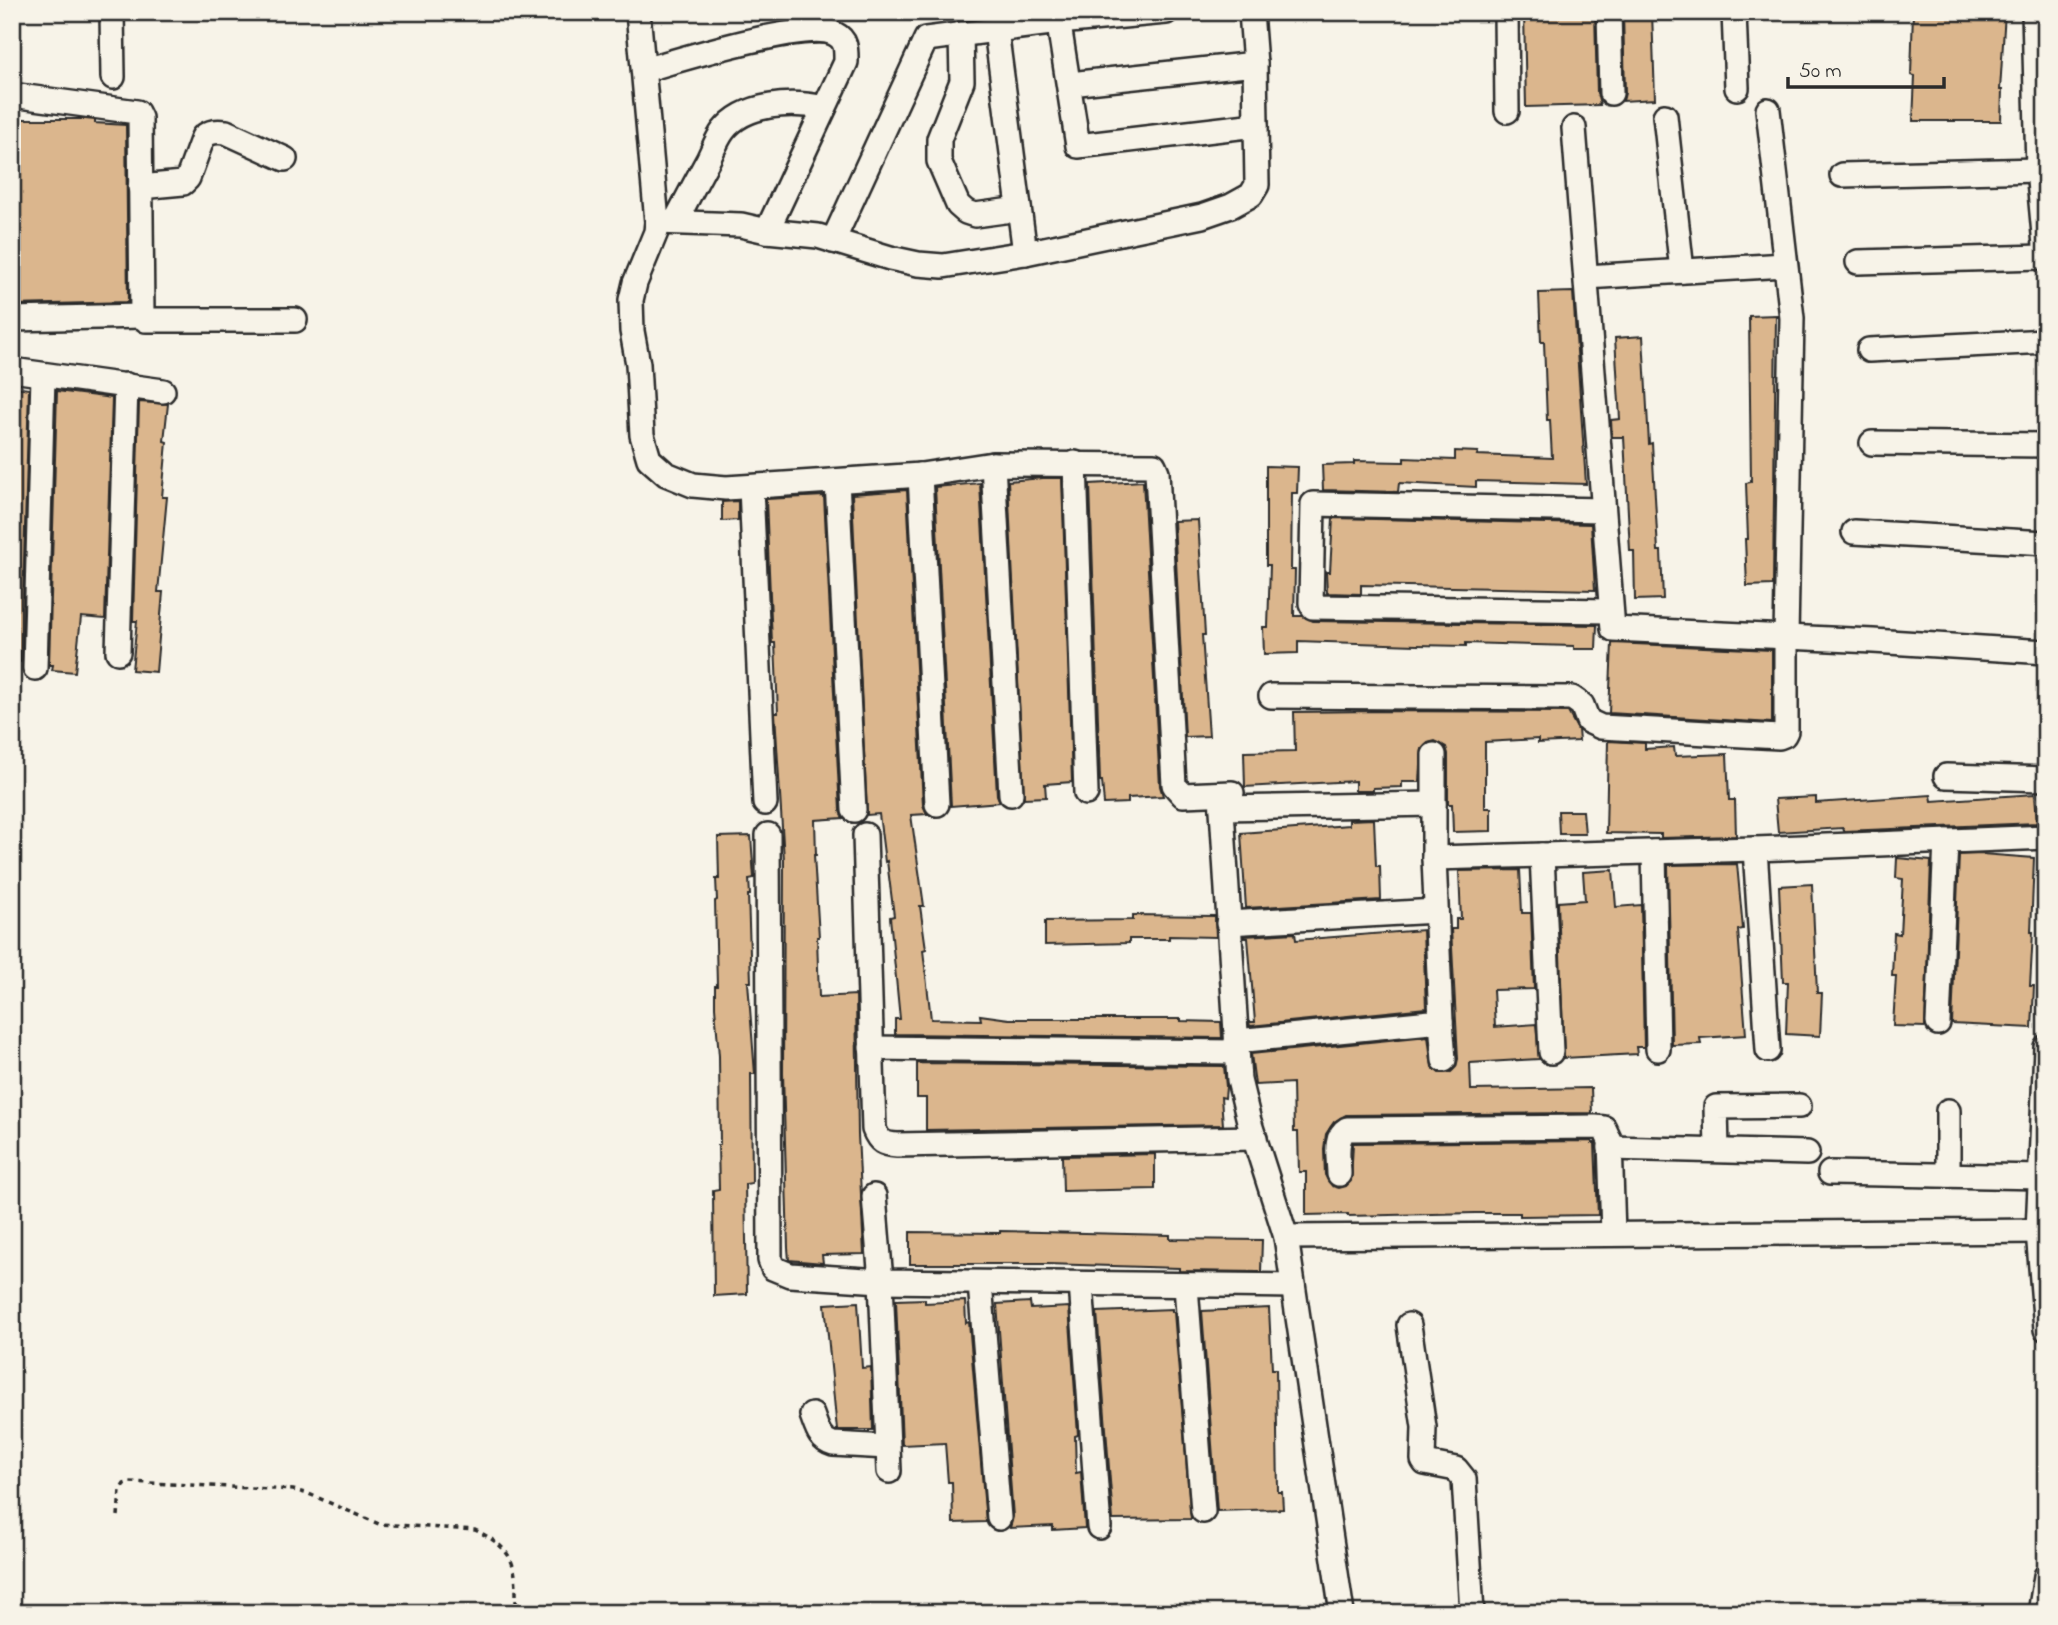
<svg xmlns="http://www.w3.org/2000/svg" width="2058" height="1625" font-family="'Indie Flower',sans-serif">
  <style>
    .building { fill: #dbb68d; stroke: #2b2b2b; stroke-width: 2 }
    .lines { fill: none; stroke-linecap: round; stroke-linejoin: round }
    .minor-casing { stroke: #2b2b2b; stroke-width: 28 }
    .path { stroke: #2b2b2b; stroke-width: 3.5; stroke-dasharray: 5 5; stroke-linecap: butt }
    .minor { stroke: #f7f3e8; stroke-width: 23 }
  </style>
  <rect width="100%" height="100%" fill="#f7f3e8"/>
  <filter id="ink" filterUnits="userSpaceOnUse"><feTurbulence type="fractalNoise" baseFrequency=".0143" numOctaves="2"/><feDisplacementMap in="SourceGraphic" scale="14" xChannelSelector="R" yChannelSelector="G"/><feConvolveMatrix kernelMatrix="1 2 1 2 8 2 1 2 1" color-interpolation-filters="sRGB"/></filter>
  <g filter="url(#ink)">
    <g class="building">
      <path d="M1524 12H1595L1597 93 1600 105 1526 107Z"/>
      <path d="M1623 12H1652L1655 99 1623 101 1625 93Z"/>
      <path d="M1913 12H2005L2000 90H2002L2001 121H1913L1915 76 1911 75Z"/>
      <path d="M14 119H85L95 120V123L126 125 128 302 14 305Z"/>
      <path d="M1573 292 1586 484 1476 481V487L1399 483 1398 492 1323 490 1322 465 1354 464V461L1404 462V458L1455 460V451L1478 452 1477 455 1552 458 1550 420H1547L1544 342H1541L1539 293Z"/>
      <path d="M1776 315 1773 585 1747 586 1745 539H1748L1746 483 1751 482 1749 316Z"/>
      <path d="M1643 336 1649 444 1652 443 1658 551H1661L1663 599 1635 600 1634 551H1630L1624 437H1612L1611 420 1620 419 1615 338Z"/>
      <path d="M15 387 29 389 21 662 12 661V481L18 416 13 415Z"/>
      <path d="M57 391 112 398 105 619 81 617 75 672 52 670 53 665H49Z"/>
      <path d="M139 402 168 404 164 441 167 442 162 497H167L158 592H163L156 672 132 670 137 621H133Z"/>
      <path d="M1266 466 1298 467 1297 493H1292L1291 570H1295L1294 616H1303L1313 621 1597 625 1596 649H1574V646L1466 643V646L1416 645 1298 641V653L1264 654 1263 627H1268L1270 565H1266Z"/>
      <path d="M1043 478H1062L1072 782 1045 784 1046 797 1024 798 1008 481Z"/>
      <path d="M1143 481 1160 786 1163 796 1128 798V803L1104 804 1102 781H1100L1090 484Z"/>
      <path d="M980 483 997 795 1000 802 951 806 935 487Z"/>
      <path d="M907 490 923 805 927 814 911 815 924 906H920L926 949 923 950 931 1019 981 1020 980 1015 1009 1019H1181V1021L1221 1022 1222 1038 895 1034V1019H900L890 917 894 916 887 861 885 862 879 814 867 815 852 494Z"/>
      <path d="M824 496 840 811 843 818 815 820 816 855H814L819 937H817L819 997 856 995 858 1135 864 1254 822 1255 823 1263 789 1260 788 1248 783 1073 784 860 775 713H778L775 643H772L766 499Z"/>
      <path d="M738 501V520L722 521V502Z"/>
      <path d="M1333 518 1591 524 1595 590 1361 585V594L1327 593 1326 572H1330Z"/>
      <path d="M1198 520 1205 635H1202L1209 736 1185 737 1174 521Z"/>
      <path d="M1612 643 1772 650V723L1609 713Z"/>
      <path d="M1373 711 1568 712 1578 730 1579 741 1538 743V739L1485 742V808H1491V831L1453 832 1452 804H1448V754L1446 747 1435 741 1428 743 1422 749 1420 782H1402V787L1373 788V791H1355V781L1245 787 1244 752 1295 751 1294 712Z"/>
      <path d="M1608 741 1645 743V749L1674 747 1675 756 1727 754 1729 800H1735L1736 836 1661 838V834L1606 833Z"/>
      <path d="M2035 794 2037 823 1844 831 1843 828 1778 832 1775 799 1816 797V803L1931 795 1932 801Z"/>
      <path d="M1558 811H1583L1585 834H1559Z"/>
      <path d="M1374 819 1376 866H1380L1381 900 1246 908 1241 833 1349 825V820Z"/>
      <path d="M751 836 754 878 749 879 750 895H748L751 982H748L755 1074H751L752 1183 745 1184 747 1294 714 1296 713 1190 719 1189 718 1145H720L719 1056 715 1007V986H717L715 901 717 900 716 879H719L718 837Z"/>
      <path d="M1982 854 2034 858 2031 932H2033L2030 986H2034L2032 1028 1952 1024 1959 855Z"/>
      <path d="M1897 858 1931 861 1925 1027 1893 1026 1896 976H1892L1894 933 1900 934 1903 879 1896 878Z"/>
      <path d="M1737 864 1743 929 1738 930 1746 1035 1700 1038 1701 1044 1672 1045 1668 865Z"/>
      <path d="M1520 870 1522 913H1531L1534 989 1493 990 1495 1027 1536 1024 1539 1059 1470 1063 1471 1090 1591 1088 1592 1113 1346 1115 1334 1122 1326 1134 1324 1149 1325 1175 1332 1186 1339 1188 1346 1186 1351 1181 1353 1143 1592 1141V1143H1595L1598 1215 1520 1216V1213H1475L1348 1216V1214L1306 1215V1172H1299L1298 1132H1294L1293 1083 1255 1085 1251 1054 1428 1036 1432 1067 1439 1073 1451 1072 1456 1067 1458 1059 1451 929H1456V919H1461L1459 871Z"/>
      <path d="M1613 870 1616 907 1641 905 1644 1047H1636L1637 1054 1564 1058 1558 902 1585 900 1583 872Z"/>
      <path d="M1812 884 1817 993H1822L1820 1036 1786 1034 1788 982H1783L1779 886Z"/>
      <path d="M1133 915 1215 916 1216 937 1169 936V939H1129V943L1045 945V921L1133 920Z"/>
      <path d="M1423 930 1426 1008 1250 1026 1249 1022H1255L1248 938H1244V936L1295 933 1296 940Z"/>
      <path d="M917 1063 1224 1066 1226 1087 1225 1098 1221 1097 1223 1125 926 1130V1098H917Z"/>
      <path d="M1155 1154V1189L1063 1191 1062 1156Z"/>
      <path d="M1000 1231 1170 1235V1239L1262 1240 1261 1272 1179 1271V1268L1046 1264H910V1232L1000 1233Z"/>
      <path d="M925 1299V1303L965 1301 966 1323 969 1322 986 1522 953 1523 952 1482H948L945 1443 902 1445 896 1300Z"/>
      <path d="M858 1302 862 1368 871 1367 873 1430H837L825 1304Z"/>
      <path d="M1030 1302 1031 1309 1069 1307 1078 1435 1075 1436 1076 1473 1081 1472 1085 1528 1053 1530V1526L1010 1528 1013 1517 997 1304Z"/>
      <path d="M1269 1308 1272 1369H1276L1278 1492H1282L1283 1509 1217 1511 1202 1311Z"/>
      <path d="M1172 1309V1312H1174L1191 1519 1113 1520 1097 1312Z"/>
    </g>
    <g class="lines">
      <g class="minor-casing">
        <g id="minor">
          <path d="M112 12 113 77"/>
          <path d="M638 12 657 222 656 232 635 283 631 300 632 331 638 364 642 435 649 459 666 474 693 485 726 488 921 475 993 464 1154 465 1157 472 1174 785 1183 795 1232 793"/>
          <path d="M1057 12 1078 146 1256 125"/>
          <path d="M1506 12 1507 111"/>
          <path d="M1609 12 1611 93"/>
          <path d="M1734 12 1737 88"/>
          <path d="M2034 12 2038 170 2046 256"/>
          <path d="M996 30 1025 253"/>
          <path d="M961 34 962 81 939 139V161L958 205 966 212 975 215 1019 209"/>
          <path d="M644 70C675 61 810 19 835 34 847 40 846 50 846 62L767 231"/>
          <path d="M1070 84 1255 64"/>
          <path d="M12 95 137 112 140 118 142 316 146 320H295"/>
          <path d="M1665 116 1682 271"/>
          <path d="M1574 128 1613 629 1873 641 2046 652"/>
          <path d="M1842 175 2038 170"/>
          <path d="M140 187 183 183 188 178 203 137C210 131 217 131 226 132L285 159"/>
          <path d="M657 222 741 225 767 231 818 236 890 258 918 264 943 266 1025 253 1202 216 1231 206 1251 195 1257 185 1255 64 1251 12"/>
          <path d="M675 222C686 201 697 180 708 160 713 150 717 139 723 131 745 102 793 101 824 108"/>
          <path d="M833 241 926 39 1059 22 1166 12"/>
          <path d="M1858 262 2046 257"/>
          <path d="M1586 277 1785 265"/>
          <path d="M12 319 142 316"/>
          <path d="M1869 350 2046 341"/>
          <path d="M12 370 163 391"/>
          <path d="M1872 443 2046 445"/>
          <path d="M1075 463 1086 793"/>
          <path d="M993 464 1011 794"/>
          <path d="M920 475 937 804"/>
          <path d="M837 481 854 810"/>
          <path d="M751 487 765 803"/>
          <path d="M1603 510 1313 504 1311 603 1313 607 1611 611"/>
          <path d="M1854 532 2046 543"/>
          <path d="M118 652 126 385"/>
          <path d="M35 668 43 376"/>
          <path d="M1271 696 1572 698 1582 705 1588 721 1601 727 1779 737 1784 735 1786 731V637L1792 318 1768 110"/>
          <path d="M1434 755V858L1755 849 2046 837"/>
          <path d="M1946 776 2046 779"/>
          <path d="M1221 794 1239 1080 1249 1121 1286 1237 1342 1613"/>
          <path d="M1222 808 1434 804"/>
          <path d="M768 835 770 1260 773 1268 790 1275 881 1281 1293 1286"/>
          <path d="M865 835 874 1129C879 1142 884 1144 897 1145L1255 1138"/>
          <path d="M1755 849 1768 1050"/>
          <path d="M1654 852 1658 1049"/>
          <path d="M1542 855 1551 1052"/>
          <path d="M1228 923 1436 911"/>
          <path d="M1441 1021 1444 1060"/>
          <path d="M1938 1023 1946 841"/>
          <path d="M1236 1041 1441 1021 1434 858"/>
          <path d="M2046 1047 2038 1231 2046 1329"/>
          <path d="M871 1048 1236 1052"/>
          <path d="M1948 1111V1175"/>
          <path d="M1610 1148 1807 1153"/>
          <path d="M1717 1150 1716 1107 1799 1106"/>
          <path d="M1830 1173 2046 1177"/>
          <path d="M1339 1174C1339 1160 1333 1137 1347 1129L1595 1127 1604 1128 1610 1141 1613 1234"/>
          <path d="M874 1196 881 1281 889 1471"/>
          <path d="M1286 1237 2046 1231"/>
          <path d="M980 1283 999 1518"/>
          <path d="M1081 1284 1099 1527"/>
          <path d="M1186 1286 1203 1511"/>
          <path d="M1409 1325 1424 1427 1423 1460 1425 1463 1456 1469 1464 1479 1472 1613"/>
          <path d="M812 1415C817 1428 819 1440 833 1444L888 1447"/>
          <path d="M2040 1613 2046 1576"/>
        </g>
      </g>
      <path class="path" d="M118 1516 120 1490 124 1484 130 1482 293 1490 309 1494 379 1524 475 1530C519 1551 516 1569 516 1613"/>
      <use href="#minor" class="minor"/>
    </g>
  </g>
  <rect width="2058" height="1625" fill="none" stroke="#f7f3e8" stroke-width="42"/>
  <rect x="21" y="21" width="2016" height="1583" fill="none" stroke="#2b2b2b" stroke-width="2.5" filter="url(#ink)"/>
  <path d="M1788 77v10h156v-10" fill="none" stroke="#2b2b2b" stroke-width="3.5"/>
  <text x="1799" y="77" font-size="21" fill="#2b2b2b" stroke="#f7f3e8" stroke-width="5" paint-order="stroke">50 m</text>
</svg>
